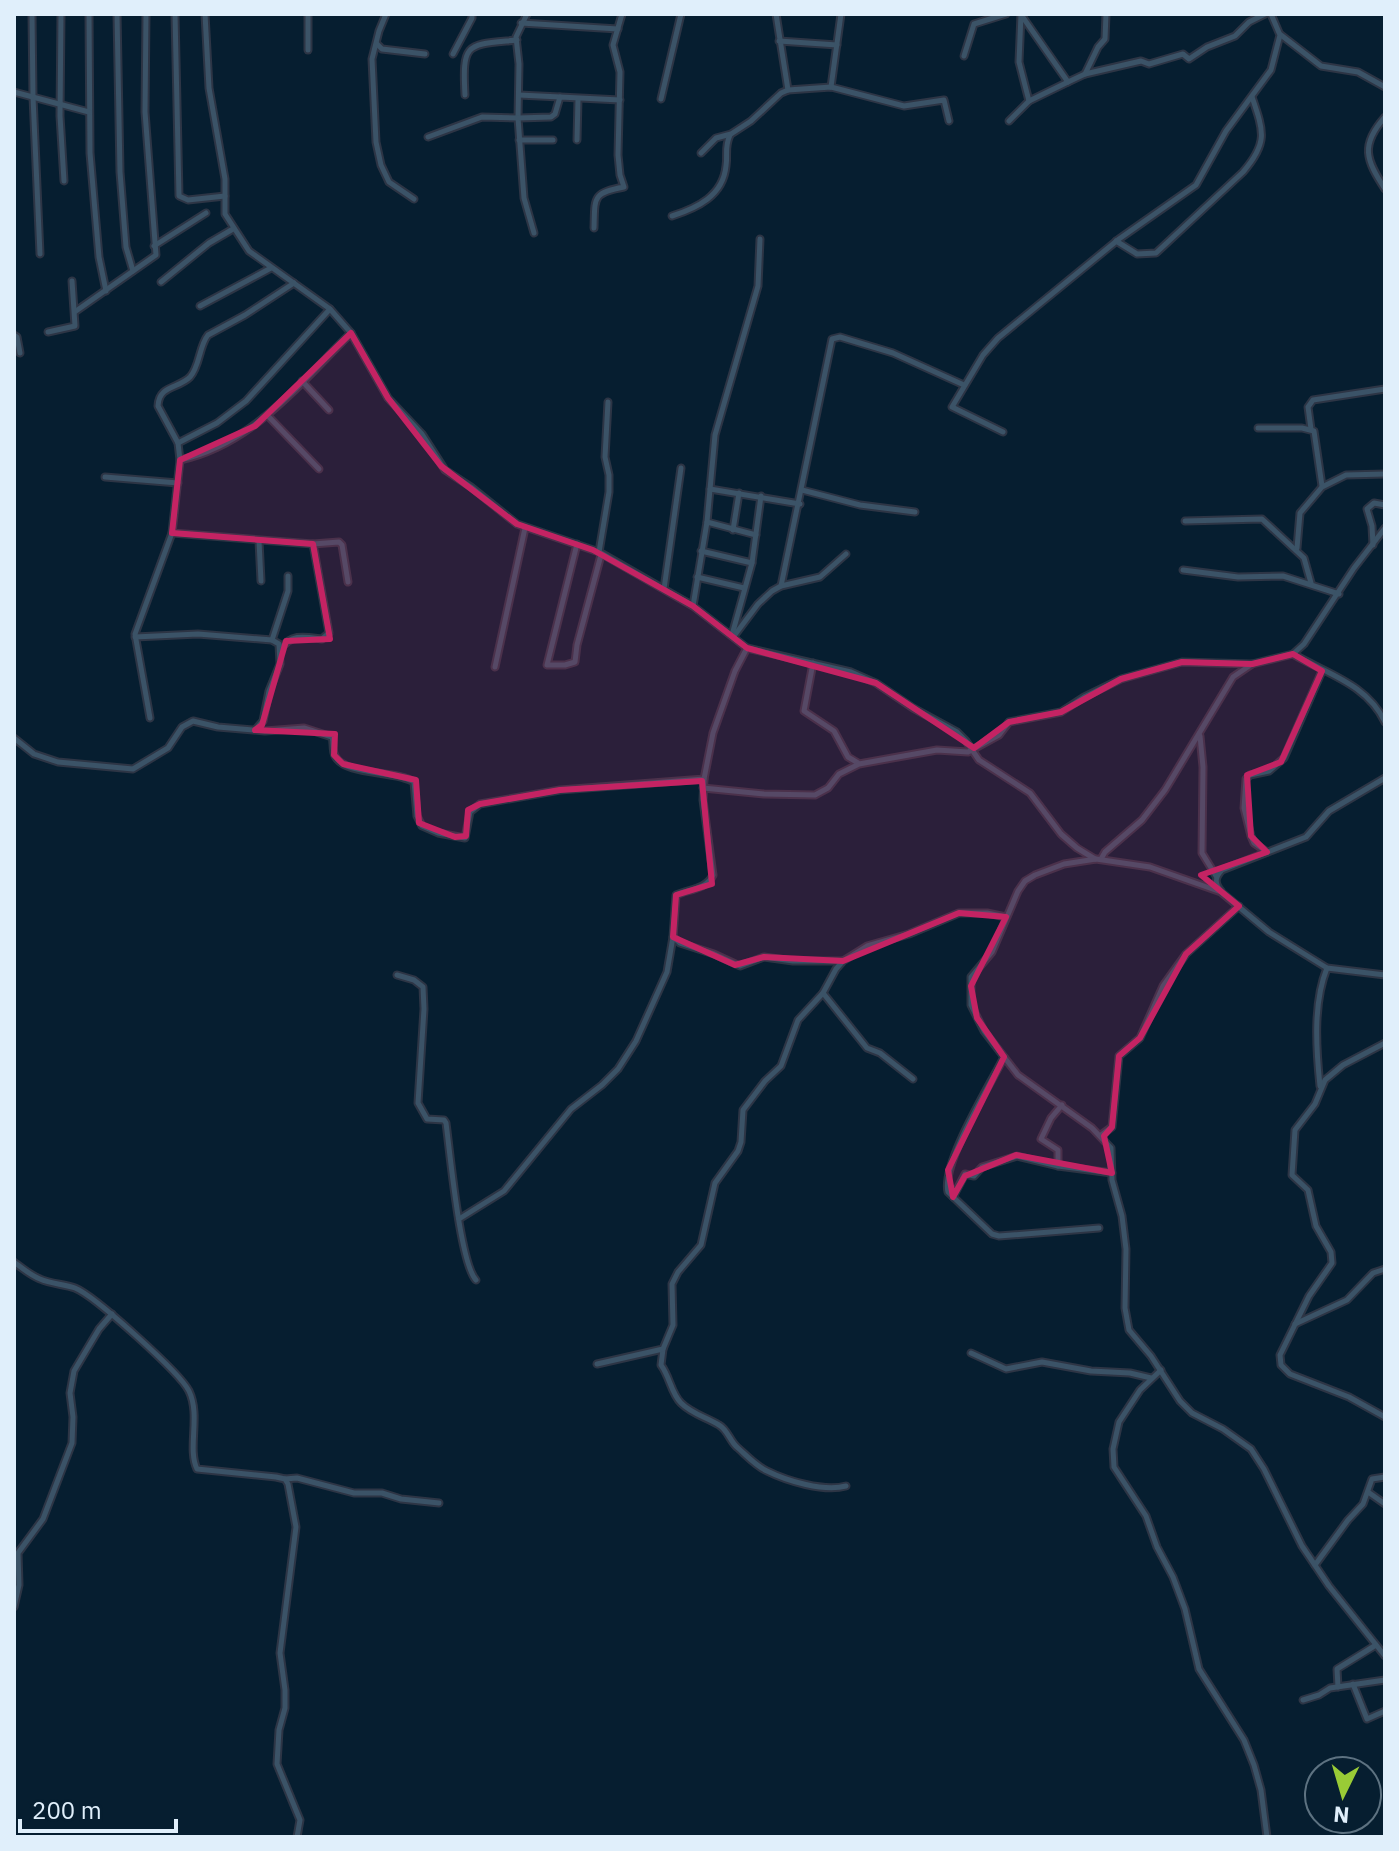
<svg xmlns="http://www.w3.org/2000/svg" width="1399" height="1851" font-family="'IBM Plex Sans',sans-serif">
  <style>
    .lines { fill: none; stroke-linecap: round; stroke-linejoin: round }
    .minor-casing { stroke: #2d3545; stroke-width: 9 }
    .minor { stroke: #3b5367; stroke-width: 5 }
    .marked { fill: #c42363; fill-opacity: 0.2; stroke: #c42363; stroke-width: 6; stroke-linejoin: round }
  </style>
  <rect width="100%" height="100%" fill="#061e30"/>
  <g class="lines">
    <g class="minor-casing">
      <g id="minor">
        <path d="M32 14 33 97 40 254"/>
        <path d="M61 14 60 116 64 181"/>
        <path d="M89 14 90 153 99 257 106 291"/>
        <path d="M117 14 120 172 126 247 133 271"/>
        <path d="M175 14 179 196 188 200 225 196"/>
        <path d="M205 14 209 88 225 179V214L249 251 330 309 351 333 388 398 422 434 445 470 471 487 517 524 599 552 693 606 747 648 851 672 876 683 913 708 957 732 966 741 979 760 1030 793 1061 834 1077 848 1095 859"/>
        <path d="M308 14V50"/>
        <path d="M386 14 379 31 372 59 376 142 381 165 389 182 414 199"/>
        <path d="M776 14 788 90"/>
        <path d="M1021 14 1019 62 1029 101"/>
        <path d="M1022 16 1068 82"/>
        <path d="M521 23 618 29"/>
        <path d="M1281 35 1321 66 1358 72 1385 87"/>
        <path d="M779 41 837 45"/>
        <path d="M377 44 382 49 425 54"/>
        <path d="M453 54 472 18V14"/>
        <path d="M964 56 974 24 1006 14"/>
        <path d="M1085 74 1098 47 1105 39 1106 14"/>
        <path d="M831 87 841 14"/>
        <path d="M14 92 89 112"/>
        <path d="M465 95C462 41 467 45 517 40"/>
        <path d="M519 95 560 97"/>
        <path d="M661 99 681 14"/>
        <path d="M1009 121 1029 101 1068 82 1085 74 1141 61 1149 64 1183 54 1189 59 1207 47 1235 36 1249 22 1265 14"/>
        <path d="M428 137 482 117 518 118 519 64 516 37 527 14"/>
        <path d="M519 140H553"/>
        <path d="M577 140 578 99"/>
        <path d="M701 153 716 138 731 134 751 121 781 93 788 90 831 87 904 106 944 100 949 121"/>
        <path d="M1385 189C1366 160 1360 145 1385 117"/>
        <path d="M672 216C697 208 723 196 726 166 728 154 724 148 730 135"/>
        <path d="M594 228C595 197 592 193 624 187L620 175 618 155 620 72 613 45 622 14"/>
        <path d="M534 233 524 198 518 118 551 117 555 114 560 97 620 100"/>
        <path d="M1116 241 1137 254 1156 253 1243 172C1268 143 1264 132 1252 97"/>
        <path d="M154 246 206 213"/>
        <path d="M161 282 209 243 233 229"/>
        <path d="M200 306 271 268"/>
        <path d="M76 311 156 255 145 112 146 14"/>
        <path d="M48 332 75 326 72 281"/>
        <path d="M14 335 17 337 20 353"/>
        <path d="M302 381 329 410"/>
        <path d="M268 416 319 469"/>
        <path d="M1258 428H1302L1314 431 1322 486"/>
        <path d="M1311 429 1308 407 1313 400 1385 389"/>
        <path d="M1003 432 952 407 983 355 998 338 1119 239 1196 185 1226 131 1271 70 1280 35 1271 14"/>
        <path d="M178 443 217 423 246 401 330 309"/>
        <path d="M180 460C253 444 300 383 351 333"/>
        <path d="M105 477 178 483"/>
        <path d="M710 489 800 504"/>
        <path d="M802 490 860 505 915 512"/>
        <path d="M1185 521 1262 519 1304 558 1311 583"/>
        <path d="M707 522 756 535"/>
        <path d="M733 530 739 493"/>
        <path d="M172 533 313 544 339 542 342 545 348 582"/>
        <path d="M259 541 261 581"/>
        <path d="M577 544 547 665H565L575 662 577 645 601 555"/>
        <path d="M1373 545 1372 526 1367 509 1374 503 1385 505"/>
        <path d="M1297 548 1300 513 1322 487 1346 475 1385 474"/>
        <path d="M701 551 752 563"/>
        <path d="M599 552 609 492V475L605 457 608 402"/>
        <path d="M1183 570 1238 577 1283 576 1339 594"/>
        <path d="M697 577 744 588"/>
        <path d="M781 586 832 339 840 337 893 353 964 385"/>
        <path d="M664 589 681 468"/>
        <path d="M693 606 707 522 715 435 758 286 760 239"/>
        <path d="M732 635 752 563 761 496"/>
        <path d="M734 636 758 604 772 591 781 586 820 577 846 554"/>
        <path d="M135 637 198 634 272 640 279 644 280 664 269 691 263 721 256 729"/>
        <path d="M272 640 288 591V576"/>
        <path d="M281 649C291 633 306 637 322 639L329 633 313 544"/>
        <path d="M1293 654C1327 674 1367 684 1385 722"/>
        <path d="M813 663 804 711 834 731 848 757 858 763"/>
        <path d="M495 667 525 528"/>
        <path d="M150 718 135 634 172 533 180 460 178 443 158 406C159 385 178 389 190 377 200 366 199 346 208 335L245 315 294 283"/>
        <path d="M1200 736 1203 767 1202 853 1216 876"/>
        <path d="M14 738 34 754 58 762 133 769 168 748 182 727 193 721 218 727 265 731 304 728 332 737C334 743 332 750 335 756 345 776 396 770 414 782L417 816 422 826 438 833 465 838 470 812 480 804 560 790 704 779 713 733 735 671 747 648"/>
        <path d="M704 779 703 800 713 875C706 890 688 889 676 895L673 937 680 943 714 954 740 966 764 957 793 961H842"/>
        <path d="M703 788 764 794 815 795 828 788 839 774 859 764 937 750 968 752 999 735 1009 722 1061 712 1084 697 1121 679 1182 662 1252 664"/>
        <path d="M1267 852 1254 843 1251 836 1244 808 1246 779 1250 775 1269 771 1284 758 1322 671"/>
        <path d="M1101 859 1105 852 1142 820 1165 790 1233 677 1252 664 1293 654 1304 644 1354 568 1385 528"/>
        <path d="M1221 891C1214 883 1215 877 1222 870L1306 837 1329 811 1385 778"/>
        <path d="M397 975 414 980 423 987 424 1009 418 1103 427 1119 444 1120 446 1123C450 1152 460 1263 476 1280"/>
        <path d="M1385 975 1327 968 1269 932 1221 892 1150 867 1096 859 1064 864 1035 875 1025 881 1018 891 992 952 971 977V1005L984 1031 1018 1075 1092 1128 1111 1148 1112 1180 1122 1216 1126 1249 1125 1308 1129 1330 1151 1356 1180 1401 1192 1413 1223 1429 1251 1449 1264 1469 1302 1546 1329 1586 1385 1656"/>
        <path d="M823 993 867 1048 880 1053 913 1079"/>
        <path d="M1385 1043 1343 1065 1325 1080 1315 1104 1295 1130 1292 1175 1308 1190 1316 1226 1331 1252 1332 1263 1309 1296 1280 1355 1281 1365 1290 1374 1349 1397 1385 1417"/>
        <path d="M1004 1057C990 1085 941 1164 948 1192L992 1234 999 1236 1099 1228"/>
        <path d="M1320 1086C1316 1048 1313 1003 1327 968"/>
        <path d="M1101 1135 1112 1127 1119 1056 1140 1038 1163 986 1186 954 1239 906"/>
        <path d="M1058 1166V1150L1041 1139 1051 1118 1062 1105"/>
        <path d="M953 1197 965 1174 974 1176 982 1167 1017 1156 1058 1166 1112 1173"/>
        <path d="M459 1219 504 1191 571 1109 602 1085 618 1069 636 1041 667 972 673 937"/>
        <path d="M14 1262C22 1268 30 1275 40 1279 51 1284 64 1284 75 1288 95 1296 180 1373 189 1391 201 1416 187 1448 197 1469L276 1477 285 1479 288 1484 296 1527 280 1653 285 1690V1708L279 1730 277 1764 300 1820 297 1837"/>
        <path d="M1295 1324 1347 1300 1373 1273 1385 1269"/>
        <path d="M663 1349 661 1365C670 1377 671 1393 681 1403 692 1414 706 1417 719 1425 728 1430 730 1442 738 1448 747 1456 756 1466 767 1471 787 1481 824 1492 846 1486"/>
        <path d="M971 1353 1006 1369 1042 1362 1091 1371 1130 1373 1151 1378"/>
        <path d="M597 1364 663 1349 673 1325 672 1284 678 1272 701 1245 715 1183 738 1151 741 1142 743 1110 765 1081 781 1066 798 1020 823 993 836 969 843 961 867 946 909 934 959 913H987L1006 917"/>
        <path d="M1161 1370 1140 1390 1119 1422 1113 1449 1114 1467 1146 1516 1157 1547 1173 1577 1185 1609 1199 1669 1244 1740 1254 1765 1261 1790 1267 1837"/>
        <path d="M285 1479 297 1478 354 1493H382L401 1499 439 1503"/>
        <path d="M1368 1492 1385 1504"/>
        <path d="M1315 1565 1348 1520 1363 1504 1372 1479 1385 1477"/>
        <path d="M14 1607 19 1585 18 1553 43 1519 72 1443 73 1417 70 1393 74 1371 99 1329 112 1314"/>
        <path d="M1353 1684 1367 1719 1385 1711"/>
        <path d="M1338 1687 1337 1669 1376 1645"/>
        <path d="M1303 1700 1319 1695 1330 1688 1385 1680"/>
      </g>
    </g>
    <use href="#minor" class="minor"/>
  </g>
  <path class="marked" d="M351 333 388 398 441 466 517 524 593 550 693 606 747 648 876 683 974 748 1009 722 1061 712 1121 679 1182 662 1252 664 1293 654 1322 671 1281 762 1247 775 1251 836 1267 852 1201 875 1239 906 1186 954 1140 1038 1119 1056 1112 1127 1104 1136 1112 1173 1016 1155 965 1176 953 1197 948 1170 1004 1057 977 1018 971 986 1006 917 959 913 843 961 764 957 735 965 673 937 676 895 712 884 702 781 560 790 480 804 468 810 466 836 455 837 419 823 416 780 343 764 334 755 335 734 255 730 262 725 286 641 330 639 313 544 172 533 180 460 255 426Z"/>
  <rect width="1399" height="1851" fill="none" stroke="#e0effb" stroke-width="32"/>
  <g transform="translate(1343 1795) rotate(185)"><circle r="38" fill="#061e30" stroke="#5d7281" stroke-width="2"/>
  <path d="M0-6L14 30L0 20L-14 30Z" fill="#99cb36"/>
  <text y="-12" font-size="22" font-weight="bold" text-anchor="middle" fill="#e0effb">N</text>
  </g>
  <path d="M20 1819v12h156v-12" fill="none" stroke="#e0effb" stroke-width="4"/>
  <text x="32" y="1819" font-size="24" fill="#e0effb" stroke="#061e30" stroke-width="6" paint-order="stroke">200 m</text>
</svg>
